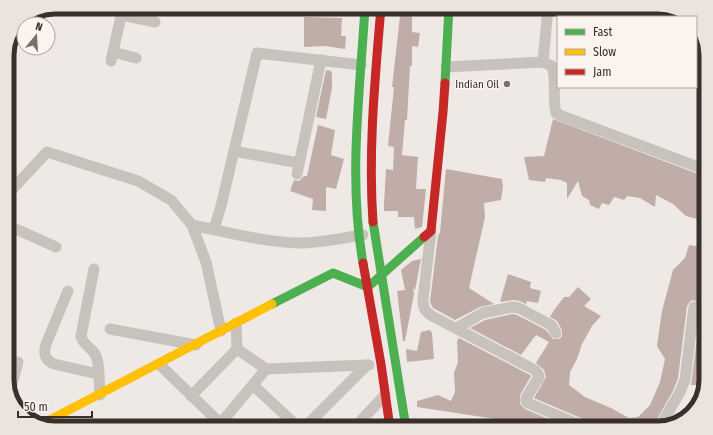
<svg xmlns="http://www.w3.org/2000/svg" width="713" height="435" font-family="'Fira Sans Condensed',sans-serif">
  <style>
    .building { fill: #c0ada8 }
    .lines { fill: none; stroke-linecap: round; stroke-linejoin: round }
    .street { stroke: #c8c2bd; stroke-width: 11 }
    .fast { stroke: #4caf50; stroke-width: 9 }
    .slow { stroke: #ffc107; stroke-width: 9 }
    .jam { stroke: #c62828; stroke-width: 9 }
    .poi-dot { fill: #78706c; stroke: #faf3ee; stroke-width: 1.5 }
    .labels { text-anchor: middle; stroke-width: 3; stroke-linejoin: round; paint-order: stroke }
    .poi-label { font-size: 11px; fill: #392f2b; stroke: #faf3ee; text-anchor: end }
    .rim { fill: none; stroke: #392f2b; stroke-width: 5 }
  </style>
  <rect width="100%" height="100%" fill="#eee9e5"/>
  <g class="building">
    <path d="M401 7H412V32L420 33 418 47 412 46V66H410L407 120H405L402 155 418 157 416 189H426L422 227 415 229 414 217H398V211H384V204L386 169 393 170 394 147 388 146 394 87H392Z"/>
    <path d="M304 17 342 18 341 36H346L345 49 325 46 304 47Z"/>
    <path d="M326 70 331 71 332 74V88L326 119 316 117Z"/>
    <path d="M553 119 706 177V219H697L686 216 673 204 656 195 655 207 640 198 627 196 624 200 614 197 609 205 602 203 599 209 590 205 589 200 582 196 578 181 567 199V183L561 180 546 178 545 182 529 180 524 157 544 156Z"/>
    <path d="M318 125 335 130 331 155 344 159 336 189 326 187V211L312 210 313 199 290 191 294 180 299 181 304 176H307Z"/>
    <path d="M446 169 502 179 503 187 501 200 484 203 485 217 469 288 494 304 480 307 455 320 433 308 430 302 438 236 440 232Z"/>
    <path d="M701 240 706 243V360L696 385H691L701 308 698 302 692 300 689 303 687 306 678 378 674 389 652 428H597L594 427 590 422 534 398 546 377 544 370 536 363 549 342 536 335 521 355 470 328 485 320 512 314 517 315 546 330 553 339H559L562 336V330L557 321 550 317 554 310 564 297H569L578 287 591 299 584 306 601 316 592 326 582 344 577 359 570 372 569 385 585 397 611 408 629 418 638 417 650 405 660 382 665 359 657 346 662 311 673 270 685 258 689 245 697 246Z"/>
    <path d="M421 259 415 290 413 288 414 294 405 341H403L397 291 405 290 401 270 412 261Z"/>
    <path d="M508 274 531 282 530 288 541 291 538 303 527 301 526 304 520 301 513 300 500 302Z"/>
    <path d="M430 330 432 333 434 359 407 362 406 349 417 351 421 332Z"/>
    <path d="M459 338 530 375 531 376 520 395V404L525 409 555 422 554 428 417 407V401L438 395 451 401 455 392 454 373 458 362 457 341Z"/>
  </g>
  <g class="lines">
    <g class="street">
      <path d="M122 15 155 22"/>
      <path d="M113 52 136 58"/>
      <path d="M111 61 123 7"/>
      <path d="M543 62 548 7"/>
      <path d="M446 67 543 62 552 66C557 81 552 98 556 113L562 116 706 170"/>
      <path d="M234 151 299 163"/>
      <path d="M297 174 321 60"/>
      <path d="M7 195 47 152 138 181 171 200 192 225 206 262 221 331"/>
      <path d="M7 225 56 247"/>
      <path d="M192 225C227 232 263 242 299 243 321 243 341 238 363 235"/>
      <path d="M214 229 221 206 257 53 361 65"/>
      <path d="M431 231 423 299C423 309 425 312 434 317L535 370 538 374 539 377 526 398V401L528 403 587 428"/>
      <path d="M94 269 81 336C82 344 91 347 95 354 100 362 99 384 100 395"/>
      <path d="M68 291 46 344C43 354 45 360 54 364L98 374"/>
      <path d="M236 323 237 349 266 369 367 365"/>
      <path d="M456 328 483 313 512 307 519 308 551 325 556 333"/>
      <path d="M110 329 196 345"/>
      <path d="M159 364 225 428"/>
      <path d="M253 385 299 428"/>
      <path d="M10 391 18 362"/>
      <path d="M191 396 237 349"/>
      <path d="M220 424 266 369"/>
      <path d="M304 428 367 365H369"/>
      <path d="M354 428 385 395"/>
      <path d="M659 428 680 392 685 380 694 307"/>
    </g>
    <g class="fast">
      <path d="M445 83 449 7"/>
      <path d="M373 222 406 428"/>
      <path d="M363 263C348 179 360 92 365 7"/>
      <path d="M272 304 333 273 368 287 424 237"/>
    </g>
    <path class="slow" d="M42 424 272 304"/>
    <g class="jam">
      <path d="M373 222C368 150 375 79 381 7"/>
      <path d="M424 237 431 231 443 112 445 83"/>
      <path d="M363 263 381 364 390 428"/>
    </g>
  </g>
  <circle class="poi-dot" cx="507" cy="84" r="4"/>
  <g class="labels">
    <g class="poi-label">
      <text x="499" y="88">Indian Oil</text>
    </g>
  </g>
  <path d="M0 0H713V435H0ZM55 14H658A41 41 0 0 1 699 55V380A41 41 0 0 1 658 421H55A41 41 0 0 1 14 380V55A41 41 0 0 1 55 14Z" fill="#ebe3de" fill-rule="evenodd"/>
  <path class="rim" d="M55 14H658A41 41 0 0 1 699 55V380A41 41 0 0 1 658 421H55A41 41 0 0 1 14 380V55A41 41 0 0 1 55 14Z"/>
  <rect x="557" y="16" width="140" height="72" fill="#faf3ee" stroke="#ada5a0"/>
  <rect x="565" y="29" width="20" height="6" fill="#4caf50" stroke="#ada5a0"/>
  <text x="593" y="36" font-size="12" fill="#392f2b">Fast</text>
  <rect x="565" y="49" width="20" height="6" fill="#ffc107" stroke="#ada5a0"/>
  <text x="593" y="56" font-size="12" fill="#392f2b">Slow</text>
  <rect x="565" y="69" width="20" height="6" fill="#c62828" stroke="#ada5a0"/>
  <text x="593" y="76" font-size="12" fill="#392f2b">Jam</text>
  <g transform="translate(36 36) rotate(18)"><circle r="19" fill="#faf3ee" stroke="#ada5a0"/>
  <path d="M0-3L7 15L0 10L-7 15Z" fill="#78706c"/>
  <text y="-6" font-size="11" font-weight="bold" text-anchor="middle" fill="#392f2b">N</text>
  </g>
  <path d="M18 411v6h74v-6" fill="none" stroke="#392f2b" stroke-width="2"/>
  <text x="24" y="411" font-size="12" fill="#392f2b" stroke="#faf3ee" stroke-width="3" paint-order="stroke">50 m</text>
</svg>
